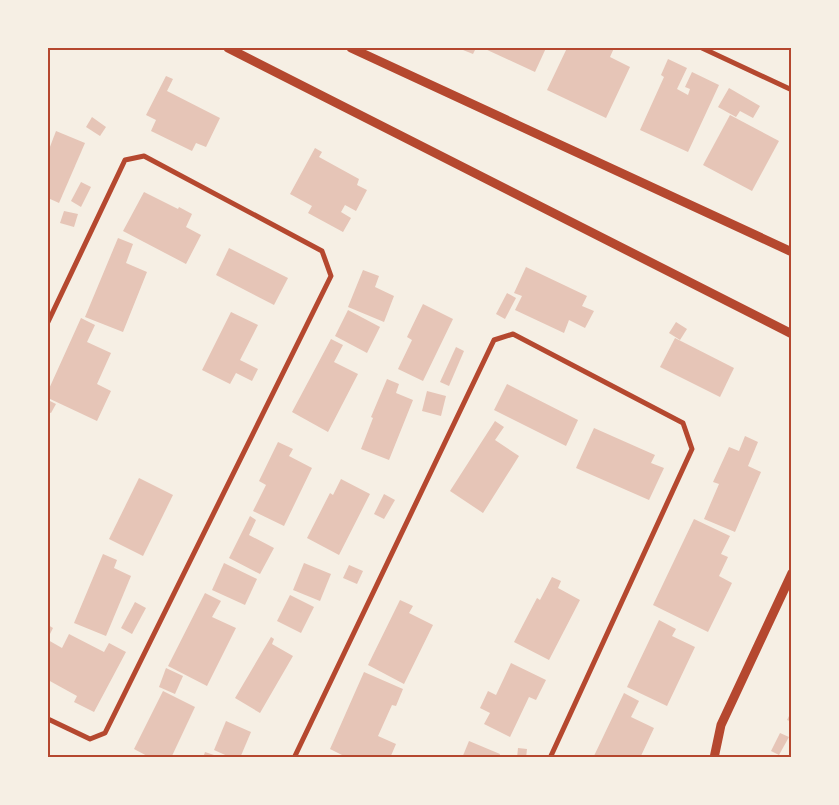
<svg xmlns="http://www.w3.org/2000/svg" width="839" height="805" font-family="'Asap Condensed',sans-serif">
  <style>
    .building { fill: #e6c5b7 }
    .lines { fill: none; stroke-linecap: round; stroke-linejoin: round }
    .minor { stroke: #b5482f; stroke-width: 5 }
    .tertiary { stroke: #b5482f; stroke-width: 9 }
    .neatline { fill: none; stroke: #b5482f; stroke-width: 2 }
  </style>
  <rect width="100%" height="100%" fill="#f6efe4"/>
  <g class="building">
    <path d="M458 48H476L473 54Z"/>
    <path d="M483 48H546L535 72Z"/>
    <path d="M567 48H614L610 57 630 67 606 118 547 90Z"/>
    <path d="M668 59 687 68 677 89 688 95 690 89 685 87 692 72 719 85 688 152 640 130 664 77 661 75Z"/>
    <path d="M166 76 173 79 167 91 220 118 206 147 196 143 192 151 151 131 156 120 146 115Z"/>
    <path d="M729 88 760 106 753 118 740 111 736 117 718 107Z"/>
    <path d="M730 115 779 141 752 191 703 165Z"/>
    <path d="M92 117 106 127 100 136 86 127Z"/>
    <path d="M56 131 85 143 59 203 48 198V152Z"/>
    <path d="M315 148 322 152 319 157 359 179 357 185 367 190 356 211 345 205 341 212 351 218 343 232 308 213 312 206 290 194Z"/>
    <path d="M81 182 91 187 81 207 71 201Z"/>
    <path d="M144 192 178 209 179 207 192 214 186 227 201 235 186 264 123 231Z"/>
    <path d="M64 211 78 214 74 227 60 223Z"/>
    <path d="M118 238 133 244 126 263 147 272 123 332 85 317Z"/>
    <path d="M229 248 288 278 274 305 216 275Z"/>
    <path d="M526 267 587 296 582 306 594 311 585 328 569 320 564 333 515 310 522 296 514 293Z"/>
    <path d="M363 270 379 276 375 287 394 296 384 322 348 307Z"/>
    <path d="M507 293 516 298 505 319 496 314Z"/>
    <path d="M423 304 453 319 423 381 398 369 412 340 407 337Z"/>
    <path d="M348 310 380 327 367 353 335 336Z"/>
    <path d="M231 312 258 325 240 360 258 369 252 381 236 373 230 384 202 370Z"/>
    <path d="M81 318 95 325 87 342 111 353 97 384 111 391 97 421 48 398V391Z"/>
    <path d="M676 322 687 329 680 340 669 333Z"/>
    <path d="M675 338 734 368 720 397 660 367Z"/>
    <path d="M331 339 343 345 334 362 358 374 328 432 292 412Z"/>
    <path d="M456 347 464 351 449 386 440 382Z"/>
    <path d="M387 379 399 384 396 393 413 400 389 460 361 449 373 418 371 417Z"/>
    <path d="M507 384 578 420 566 446 494 410Z"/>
    <path d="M427 391 446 396 441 416 422 411Z"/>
    <path d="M48 400 56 404 51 413 48 412Z"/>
    <path d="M495 421 504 427 495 440 519 456 483 513 450 491Z"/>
    <path d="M594 428 655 455 651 463 664 468 649 500 576 468Z"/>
    <path d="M745 436 758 442 748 466 761 472 735 532 704 519 719 484 713 482 729 447 739 451Z"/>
    <path d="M278 442 293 449 289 456 312 468 284 526 253 511 266 485 259 481Z"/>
    <path d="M139 478 173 495 143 556 109 539Z"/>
    <path d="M341 479 370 494 339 555 307 538 330 493 333 495Z"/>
    <path d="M384 494 395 500 384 519 374 514Z"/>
    <path d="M250 516 256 520 249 535 274 548 260 574 229 558Z"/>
    <path d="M694 519 730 536 721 554 728 557 719 576 732 583 708 632 653 605Z"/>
    <path d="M103 554 117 560 114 568 131 576 106 636 74 623Z"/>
    <path d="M224 563 257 579 245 605 212 590Z"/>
    <path d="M304 563 331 574 320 601 293 590Z"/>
    <path d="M349 565 363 571 357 584 343 578Z"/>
    <path d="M552 577 561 581 558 588 580 600 549 660 514 642 537 598 540 600Z"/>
    <path d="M205 593 221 601 212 617 236 628 207 686 168 666Z"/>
    <path d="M290 595 314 607 301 633 277 621Z"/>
    <path d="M400 600 413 606 409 613 433 625 404 684 368 665Z"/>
    <path d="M135 602 146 608 132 634 121 628Z"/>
    <path d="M659 620 676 629 672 636 695 647 667 706 627 687Z"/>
    <path d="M48 625 53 628 48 638Z"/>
    <path d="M69 634 104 652 109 643 126 652 94 712 74 702 77 696 48 680V640L62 648Z"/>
    <path d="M271 637 274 639 272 644 293 656 260 713 235 698Z"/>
    <path d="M511 663 546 680 536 700 529 697 510 737 484 724 490 713 480 708 488 691 496 695Z"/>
    <path d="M166 668 183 676 175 694 159 687Z"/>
    <path d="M364 672 403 689 396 706 392 705 378 736 396 744 390 758H348L330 749Z"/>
    <path d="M163 691 195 707 171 758H151L134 749Z"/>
    <path d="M624 693 639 701 631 717 654 728 640 758H593Z"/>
    <path d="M792 710V722L787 720Z"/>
    <path d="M226 721 251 732 240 758H232L214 750Z"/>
    <path d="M780 733 789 737 779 755 771 751Z"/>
    <path d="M469 741 500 754 499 758H462Z"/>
    <path d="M518 748 527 749 526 758H517Z"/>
    <path d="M205 752 220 757V758H203Z"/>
  </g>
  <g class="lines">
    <g class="minor">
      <path d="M702 48 792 90"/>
      <path d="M48 322 125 160 144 156 322 251 331 276 105 733 90 739 48 719"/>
      <path d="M294 758 494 340 513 334 683 423 692 449 550 758"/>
    </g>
    <g class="tertiary">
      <path d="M228 48 792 334"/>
      <path d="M351 48 792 252"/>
      <path d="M714 758 721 725 792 573"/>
    </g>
  </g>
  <rect width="839" height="805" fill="none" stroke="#f6efe4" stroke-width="98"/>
  <rect x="49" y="49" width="741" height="707" class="neatline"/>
</svg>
